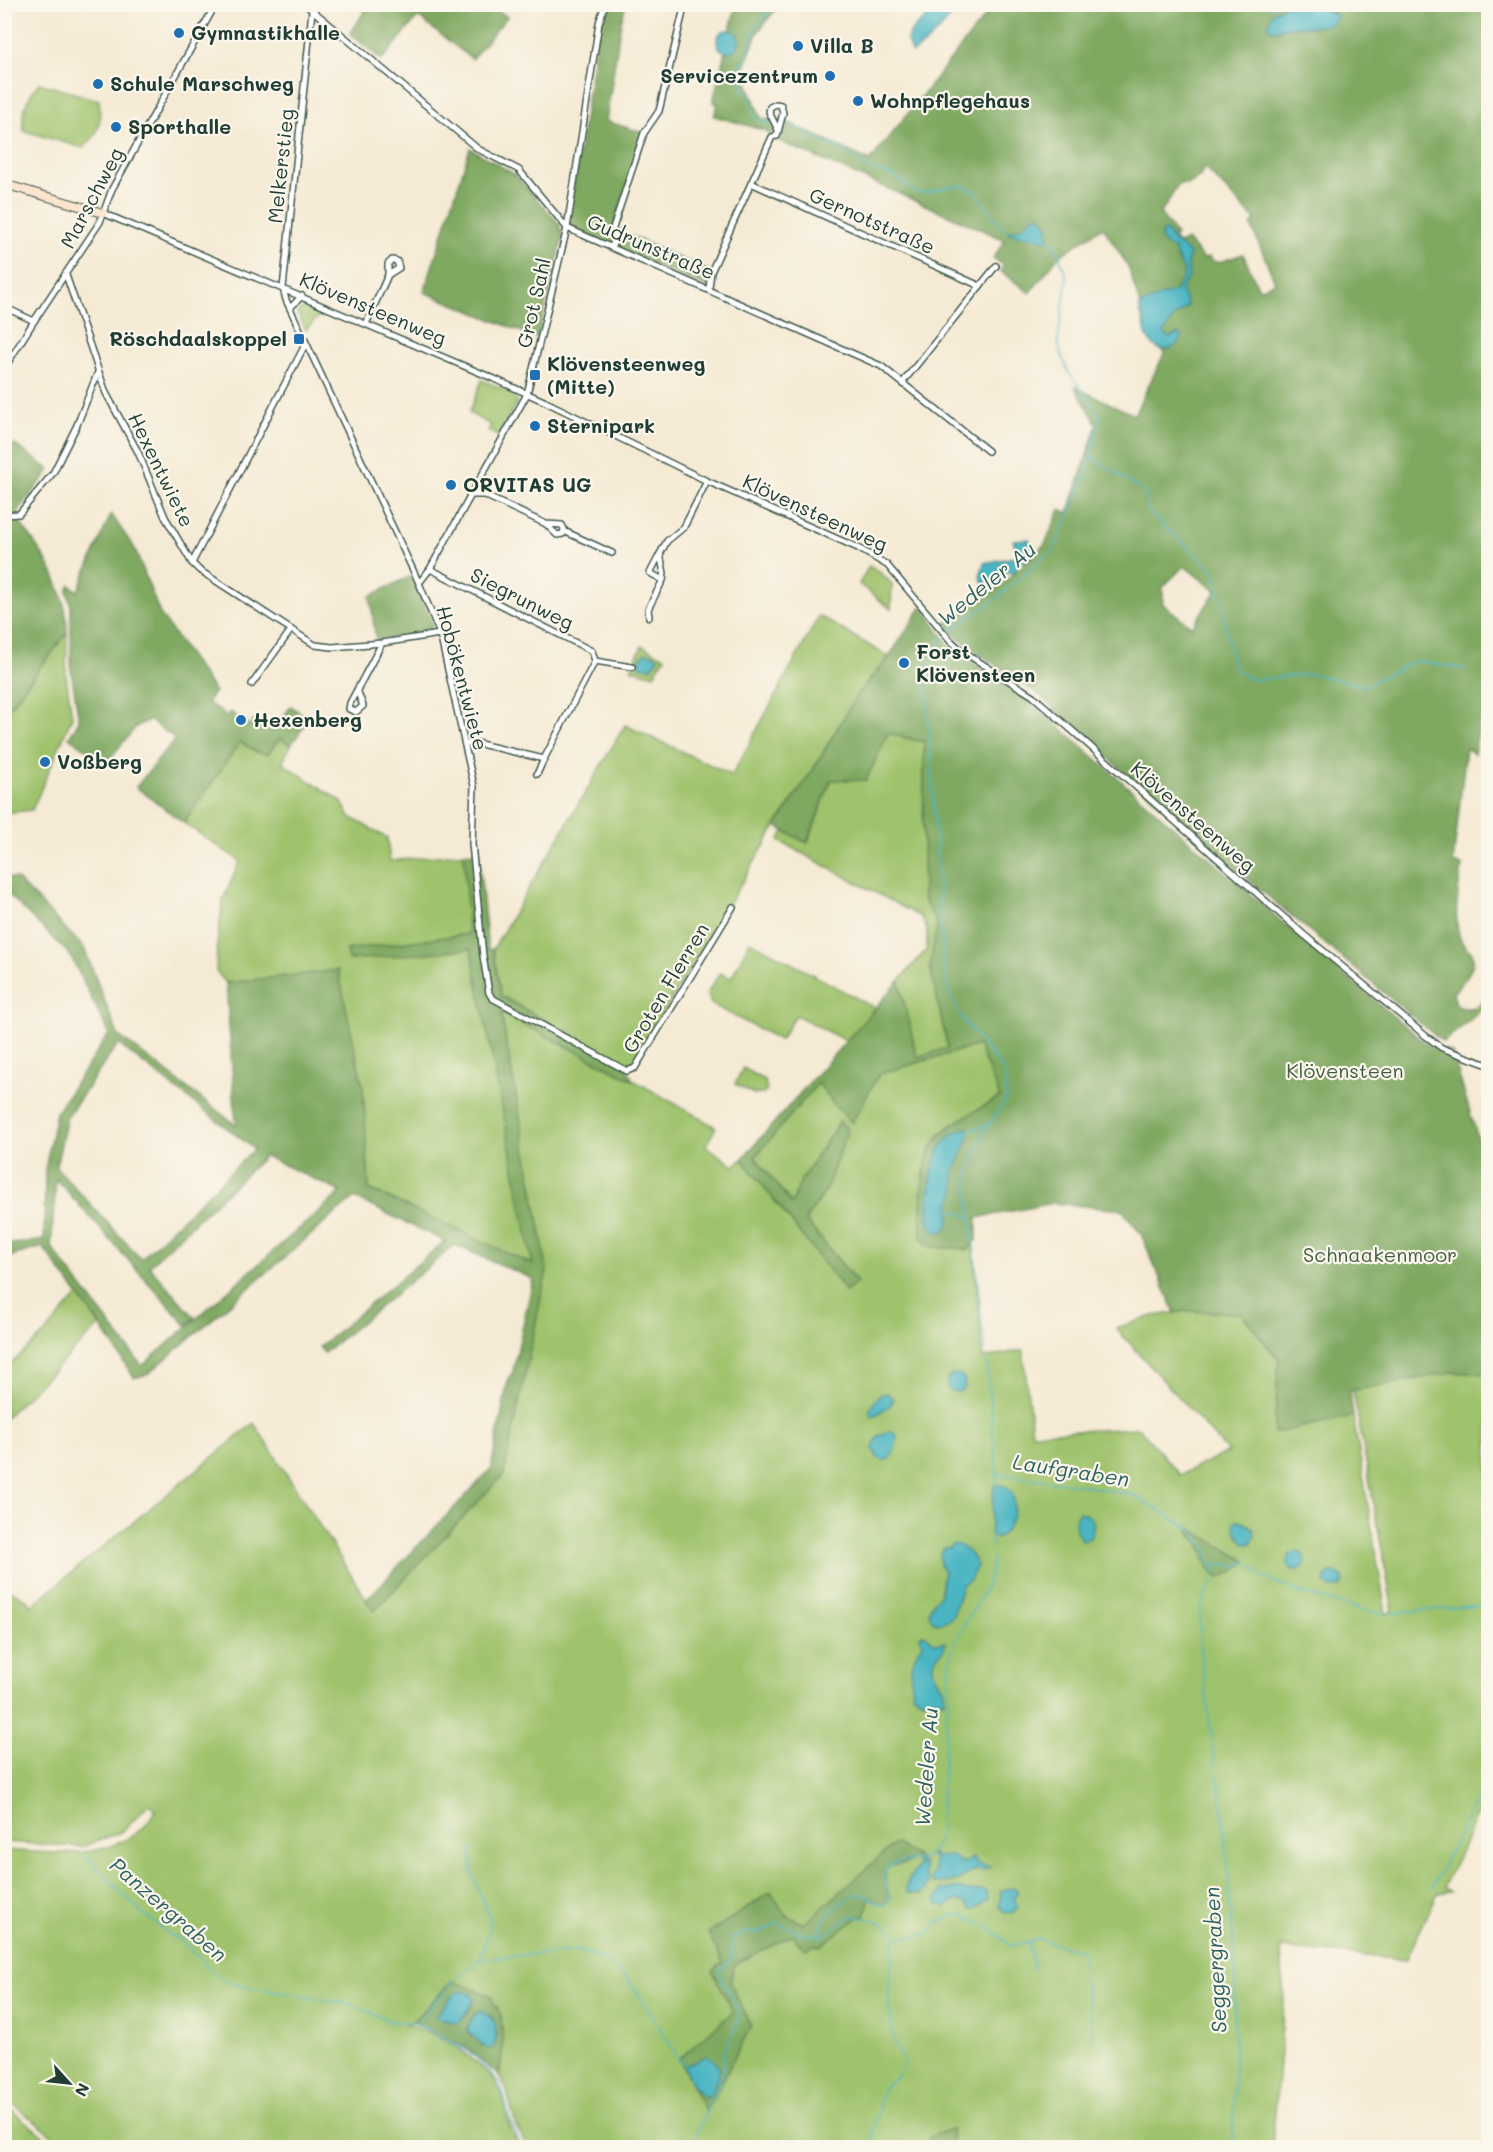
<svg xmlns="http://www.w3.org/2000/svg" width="1493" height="2152" font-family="Mali,sans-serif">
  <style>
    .green { fill: #9fc26c; stroke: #5f8050; stroke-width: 1.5 }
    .forest { fill: #7fa860; stroke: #4f724a; stroke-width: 1.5; fill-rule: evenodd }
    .water { fill: #48b5c3; stroke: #34797c; stroke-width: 1.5 }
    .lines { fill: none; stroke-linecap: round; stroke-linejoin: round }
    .stream { stroke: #48b5c3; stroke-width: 1.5 }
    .street-casing { stroke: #3f574c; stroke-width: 8 }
    .secondary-casing { stroke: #3f574c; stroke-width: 10 }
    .street { stroke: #fff; stroke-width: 5 }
    .secondary { stroke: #fbe5cf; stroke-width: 8 }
    .poi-dot { fill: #1f6fb2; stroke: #fbf7ec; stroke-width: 2 }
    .labels { text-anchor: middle; stroke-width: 4.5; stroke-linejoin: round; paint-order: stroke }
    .poi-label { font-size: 20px; font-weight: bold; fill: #1f3d34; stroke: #fbf7ec; text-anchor: start }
    .street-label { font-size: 20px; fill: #1f3d34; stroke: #fbf7ec }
    .park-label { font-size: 20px; fill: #3f5e42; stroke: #fbf7ec }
    .water-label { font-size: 21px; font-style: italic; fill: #2b615f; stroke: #fbf7ec }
  </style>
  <rect width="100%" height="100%" fill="#fbf7ec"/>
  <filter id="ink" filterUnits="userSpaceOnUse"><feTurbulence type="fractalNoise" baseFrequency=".0167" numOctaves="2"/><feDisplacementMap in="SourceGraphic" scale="12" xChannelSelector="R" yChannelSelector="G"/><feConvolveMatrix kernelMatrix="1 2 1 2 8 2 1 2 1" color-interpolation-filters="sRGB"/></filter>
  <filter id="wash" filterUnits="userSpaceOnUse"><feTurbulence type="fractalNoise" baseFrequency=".008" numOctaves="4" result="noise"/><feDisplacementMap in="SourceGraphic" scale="24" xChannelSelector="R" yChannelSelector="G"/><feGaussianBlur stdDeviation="1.35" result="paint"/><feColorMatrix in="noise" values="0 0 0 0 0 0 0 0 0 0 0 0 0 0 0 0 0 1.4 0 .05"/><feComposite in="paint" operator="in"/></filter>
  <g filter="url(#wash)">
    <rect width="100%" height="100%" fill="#f5ead4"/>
    <g class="green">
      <path d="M39 83 99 100C102 121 100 134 83 148L24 131C20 113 28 96 39 83Z"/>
      <path d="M306 306 322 313 306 330 297 312Z"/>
      <path d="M482 380 513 393 517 402 498 436 488 431 491 425 469 413Z"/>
      <path d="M869 566 881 573 892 584 891 609 859 584Z"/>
      <path d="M819 616 889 657 856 696 819 760 776 826 630 1068 501 996 493 949 625 725 732 775Z"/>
      <path d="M67 633 66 675 72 717 32 810 5 813V713Z"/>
      <path d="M642 646 665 657 654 675 631 669Z"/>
      <path d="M888 733 918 741 924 740 923 898 937 924 930 966 948 1049 917 1057 899 981 927 949V930L921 917 779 841 784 831 808 843 831 780H866Z"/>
      <path d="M280 738 291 745 282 763 341 801 350 817 387 838 390 861 464 853 469 934 347 950 349 960 471 948 533 1265 369 1189 363 1088 338 970 226 983 216 971 217 944 223 900 240 861 184 823 240 742 258 752Z"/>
      <path d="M750 941 875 1008 846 1041 796 1015 780 1040 711 1004 707 993 720 973 731 978Z"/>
      <path d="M501 1012 633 1080 716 1127 706 1146 734 1166 742 1159 846 1292 857 1282 805 1220 825 1192 848 1130 839 1122 801 1180 792 1204 755 1157 818 1082 834 1104 879 1074 979 1045 1000 1097 943 1131 931 1149 921 1192 962 1249 966 1250 973 1243 983 1358 1023 1350 1032 1433 1139 1428 1180 1475 1228 1452 1116 1328 1153 1316 1186 1311 1241 1313 1279 1360 1274 1433 1353 1416 1386 1614 1393 1611 1353 1390 1452 1372 1488 1374V1803L1484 1802 1444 1886 1451 1891 1438 1893 1406 1960 1281 1948 1284 2003 1272 2147H528L516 2126 506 2088 499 2076 503 2046 501 2015 452 1982 412 2022 405 2026C435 2028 485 2063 500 2090 505 2098 504 2109 507 2117 509 2128 515 2138 520 2147L175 2148 160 2146 67 2147 5 2098 4 1850C52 1853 103 1861 143 1828 148 1823 152 1815 156 1809L149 1804 123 1831 82 1847 5 1842V1590H10L29 1601 31 1606 254 1423 374 1611 504 1474 547 1269Z"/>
      <path d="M743 1068 764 1080 767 1089 764 1093 755 1095 735 1084Z"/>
      <path d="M78 1295 100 1325 5 1418V1369L46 1332Z"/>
      <path d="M5 2105 57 2147H5Z"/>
    </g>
    <g class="forest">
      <path d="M369 4 491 5 507 17 472 59 418 17 382 60 350 34Z"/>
      <path d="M605 5H626L621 22 606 121 644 133 613 228 711 272 709 288 567 228 599 23Z"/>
      <path d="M736 5H779L757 33 743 72 761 118 787 122 870 161 994 5H1285L1279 8 1273 30 1298 26 1310 27 1335 13 1312 5H1488V699L1479 726 1474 754 1466 748 1453 863 1462 865C1459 889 1447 939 1472 952 1477 969 1464 980 1453 993L1456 1004 1460 1007C1475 1010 1479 1006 1488 996V1005L1443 1042 1177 820 1037 693 958 639 944 624 1001 585 1045 544 1060 509 1068 514 1097 424 1075 387 1134 415 1165 352C1150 347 1147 334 1143 320 1141 314 1139 311 1140 305L1128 266 1103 227 1058 257 1030 293 1000 271 1004 266 993 258 1005 240 779 141 769 135 767 131 714 116 718 104 713 102ZM1204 167 1255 220 1251 225 1275 282 1259 289 1243 254 1220 262H1214L1209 257 1204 259 1187 240 1179 244 1173 238 1176 235 1160 213C1166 208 1176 186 1180 184 1183 183 1186 184 1189 184L1200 177ZM1036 216 1045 221 1046 240 1008 231 1018 229ZM1184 566 1216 591 1192 627 1163 604V587Z"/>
      <path d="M470 148 514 174 559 223 563 238 537 338 424 292Z"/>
      <path d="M14 444 50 470 19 510 18 520C44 554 68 588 67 633L5 713 4 455Z"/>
      <path d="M111 514 135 549 160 614 215 692 207 702 227 716 230 712 250 726 254 720 272 732 291 706 309 719 291 745 280 738 268 754 258 753 240 742 184 823 136 787 175 739 174 738 149 720 137 726 106 763 69 737 79 721 71 670V606L67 591 70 585 78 591Z"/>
      <path d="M411 576 432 621C433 627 430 632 424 633L376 641 370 596Z"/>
      <path d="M922 606 949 646 1031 702 1298 936 1429 1046 1452 1052 1488 1172V1374L1452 1372 1350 1391 1353 1416 1274 1433 1279 1360 1241 1313 1186 1311 1175 1313 1141 1234 1122 1210 1053 1203 977 1218V1240L973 1243 970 1249 930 1247 921 1238C921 1206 918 1154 944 1131 958 1119 984 1107 1000 1097L978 1045 879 1074 852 1123 834 1104 818 1083 755 1157 792 1204 801 1180 840 1121 848 1130 825 1192 805 1220 857 1283 846 1292 742 1159 899 981 917 1057 948 1048 930 966 937 924 923 898 924 741H918L888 733 866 780H831L807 843 776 826 819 760 856 696 889 657Z"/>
      <path d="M478 851 488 950 493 949 501 996 627 1067 633 1080 501 1013 547 1269 504 1474 374 1611 366 1600 491 1469 508 1380 513 1371 533 1279 455 1245 324 1353 319 1347 445 1241 354 1198 148 1374 134 1378 100 1325 43 1247 5 1258V1245L44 1240 45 1170 56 1112 109 1034 70 955 5 891V877L17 879 84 948 118 1035 236 1125 226 983 338 970 363 1088 369 1189 533 1265 471 949 349 960 347 950 468 934 464 853ZM118 1044 254 1149 141 1259 56 1167 67 1117ZM265 1156 341 1192 142 1366 51 1247 56 1179 186 1325 195 1318 149 1266Z"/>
      <path d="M1189 1528 1246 1561V1562L1231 1573 1219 1578C1204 1570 1208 1556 1199 1544 1194 1538 1190 1536 1189 1528Z"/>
      <path d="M895 1843 918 1857C896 1874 876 1851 890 1897L886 1905 880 1904 869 1898 865 1917H859L820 1946 814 1945 805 1949 797 1941 794 1934 735 1964 730 1982 751 2026 706 2112 679 2059 733 2012 713 1972 718 1965 723 1963 708 1933 771 1892 785 1914 804 1924Z"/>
      <path d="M452 1981 490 1995 501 2015 503 2046 499 2076 468 2049 412 2022ZM455 1993 474 2000 465 2018 448 2021 441 2020ZM490 2015 494 2020 497 2036 484 2047 467 2030 468 2025Z"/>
      <path d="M951 2129 954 2147H930L929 2137Z"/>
    </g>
    <g class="water">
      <path d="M1285 5H1312L1338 16C1330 31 1310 26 1296 26 1288 27 1279 29 1271 30L1268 26 1272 13Z"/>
      <path d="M953 6 954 11C950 22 923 46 913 53L911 52 907 40C913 21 935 12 953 6Z"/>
      <circle cx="728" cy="41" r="11"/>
      <path d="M1036 216H1041L1047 225 1049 237 1047 240 1009 233 1008 231 1018 229Z"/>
      <path d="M1164 230C1169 233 1170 237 1174 241 1180 247 1186 248 1190 255L1187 263 1189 276 1181 290 1188 306 1173 318 1164 333 1169 338 1178 334 1182 336C1173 356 1154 353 1146 334 1145 329 1144 324 1143 319 1141 313 1139 311 1140 305 1152 301 1163 293 1175 292 1177 287 1181 283 1183 278 1187 268 1175 260 1175 250 1166 246 1156 241 1164 230Z"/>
      <path d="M1029 539 1033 553 1024 562 1018 561 1015 573 1006 572 989 588 984 585 980 576 984 563 1015 557 1018 554 1013 540Z"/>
      <path d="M645 653 655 655 658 658 652 668 639 666 640 659Z"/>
      <path d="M968 1128C972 1144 954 1161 954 1178 954 1183 956 1187 955 1192 954 1197 950 1201 950 1206 948 1216 953 1224 943 1232L935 1231C926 1223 928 1212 929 1201 930 1174 935 1134 968 1128Z"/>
      <circle cx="956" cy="1383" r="9"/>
      <path d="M887 1393 893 1399 890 1406 872 1417 870 1409C874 1402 878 1394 887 1393Z"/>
      <path d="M892 1431 897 1436C897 1443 892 1468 878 1458 876 1456 875 1452 873 1449 876 1438 878 1433 892 1431Z"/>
      <path d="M997 1485C1023 1483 1017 1529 996 1538L990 1534 994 1486Z"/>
      <path d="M1079 1512C1094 1516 1097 1523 1090 1538L1083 1540C1074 1534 1073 1520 1079 1512Z"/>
      <path d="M1236 1520H1239L1253 1528 1255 1536 1252 1543 1247 1544C1240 1541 1235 1531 1234 1524Z"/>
      <path d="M953 1544C963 1544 974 1557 977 1566L970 1580 962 1585 953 1616C949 1621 939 1624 933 1622L929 1613C930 1604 934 1602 939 1596 943 1589 941 1578 944 1571L940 1565V1553L944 1548H949Z"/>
      <circle cx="1296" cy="1561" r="9"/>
      <path d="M1331 1573H1335L1343 1578V1582L1340 1587 1331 1588 1325 1584V1577Z"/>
      <path d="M923 1634 935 1643 946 1642C945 1654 932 1655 933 1668 935 1680 947 1687 944 1701L934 1698 926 1701 912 1694C914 1687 912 1686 911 1679 909 1671 916 1650 922 1645L920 1636Z"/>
      <path d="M931 1853 937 1857 953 1856 961 1864 973 1858 977 1864 990 1867 982 1871 976 1870 956 1881 935 1884 931 1881 935 1869 933 1865 935 1859 930 1855Z"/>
      <path d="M920 1859V1864L924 1863C923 1877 935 1881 921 1894H912L907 1892C904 1881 913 1875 918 1867L917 1860Z"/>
      <path d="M955 1888 971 1891 984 1890 987 1892 988 1900 973 1910 970 1909 966 1903 956 1900 946 1907 938 1904 936 1900 940 1891Z"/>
      <path d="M1016 1888 1018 1893 1014 1898 1018 1907 1013 1912 1006 1913 999 1906 1001 1896 1000 1892 1004 1889Z"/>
      <path d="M462 1991 472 1995 474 2000 461 2021 456 2023 436 2017V2015L455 1993Z"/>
      <path d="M481 2011C497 2018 498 2028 495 2045L490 2049 484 2047 467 2030 473 2016Z"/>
      <path d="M707 2056 713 2059 720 2069 712 2092 706 2097C694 2091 688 2078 684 2066Z"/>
    </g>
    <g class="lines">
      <g class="stream">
        <path d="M1264 4 1272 8 1276 4"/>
        <path d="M773 124 760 121 754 116 750 96 741 85 739 74 740 67 748 56 752 34 775 4"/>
        <path d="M781 125 799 128 826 143 835 145 868 168 896 177 917 193C931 194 945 186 959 186 986 188 988 220 1007 231"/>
        <path d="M1092 457 1146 493 1148 511 1214 571 1223 609"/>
        <path d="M1223 611 1233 666 1236 670 1252 680 1310 674 1315 675"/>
        <path d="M947 633 996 599 1054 549 1088 471 1100 416 1068 371 1060 351 1058 340 1067 278 1055 244 1047 238"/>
        <path d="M943 636 931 663 926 682 944 970 950 995 961 1017 1005 1072 1006 1100 983 1133 967 1180 985 1351"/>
        <path d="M1317 675 1365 686 1415 661 1467 669"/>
        <path d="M968 1131 989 1124"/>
        <path d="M949 1212 957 1211 969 1218"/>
        <path d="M986 1359 997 1474 996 1487"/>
        <path d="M997 1474 1087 1486 1133 1495 1191 1529 1206 1548 1211 1565 1225 1564 1236 1567 1246 1562 1263 1577 1301 1593 1366 1611 1386 1614"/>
        <path d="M991 1534 992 1548"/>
        <path d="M1213 1565 1216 1571 1214 1575"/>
        <path d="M1392 1613 1488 1605"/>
        <path d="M1212 1740 1200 1648V1611L1212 1580"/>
        <path d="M1212 1745 1215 1766"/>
        <path d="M1217 1772 1223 1811 1235 1967 1233 2148"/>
        <path d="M471 1849 472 1873 490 1918 488 1935 480 1959"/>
        <path d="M84 1855 142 1913 172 1936 180 1939 211 1970 228 1983 354 2005 389 2021 415 2024 445 2038 476 2057 501 2086 511 2123 523 2148"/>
        <path d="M1431 1889 1488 1778"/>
        <path d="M817 1935 821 1937 852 1916 875 1920 891 1929 895 1937 889 1985V2006L894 2042 905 2063C899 2083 892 2076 884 2087 881 2091 872 2140 872 2148"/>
        <path d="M895 1937 920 1936 933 1930C936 1923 940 1921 946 1918 968 1908 996 1932 1011 1946L1038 1939 1081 1951 1094 2039"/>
        <path d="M1029 1942 1034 1970"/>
        <path d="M416 2023 454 1980 480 1959 579 1951 600 1958 624 1975 641 1998 679 2059 685 2066"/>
        <path d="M690 2148 720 2082 724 2072 723 2055 740 2017 739 2012 719 1974 720 1970C735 1959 730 1954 733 1938L747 1932 760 1933 777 1923 805 1935H817C823 1929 821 1924 825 1918 829 1911 852 1894 860 1894 870 1896 876 1905 886 1905L890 1897 884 1877 887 1868 896 1863 927 1858 936 1846 939 1838 951 1653C962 1617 992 1597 992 1557"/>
      </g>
    </g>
  </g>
  <g filter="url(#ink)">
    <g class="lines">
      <g class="street-casing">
        <g id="street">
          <path d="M305 4 478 149 519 170 567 228 881 366 988 451"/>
          <path d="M312 11 283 288 286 300 419 583 440 634 474 786 472 844 483 956 489 993 492 998 627 1071 635 1068 733 907"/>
          <path d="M751 183 980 286"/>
          <path d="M103 213 490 377 546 402 707 481 858 548 887 565 950 640 962 651 1033 696 1303 934 1427 1037 1442 1048 1488 1065"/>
          <path d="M612 246 615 239 613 228 644 133 659 111 685 4"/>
          <path d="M66 275 106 393 138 452 165 517 192 563 199 570 315 645 332 647 382 643 440 634"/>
          <path d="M709 288 711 272 772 137 777 136 783 113 781 105 776 104 770 107 769 112 778 130"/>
          <path d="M4 307 34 321"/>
          <path d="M290 308 302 296"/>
          <path d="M366 324 388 275V264L392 260 397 261 399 268 388 275"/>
          <path d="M4 369 34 321 100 222 112 189 216 4"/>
          <path d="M903 382 996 266"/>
          <path d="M469 495H484L546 524 557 535 563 534 564 529 562 525 546 524"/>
          <path d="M4 515 19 514 53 473 77 425 98 372"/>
          <path d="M564 531 612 553"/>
          <path d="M660 554 667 541 684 527 707 481"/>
          <path d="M660 554 664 573 663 580 650 573Z"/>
          <path d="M192 563 306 343"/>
          <path d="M430 569 592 651 595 661 544 759 476 743 465 744"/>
          <path d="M419 583 430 569 527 394 567 228 599 23 605 4"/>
          <path d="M649 617 648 609 663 580"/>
          <path d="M595 661 632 667"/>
          <path d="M252 684 291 630"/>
          <path d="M357 690 363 706 356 712 349 709 350 703 382 643"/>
          <path d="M537 774 544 759"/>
        </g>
      </g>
      <g class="secondary-casing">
        <path id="secondary" d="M4 184 103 213"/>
      </g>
      <use href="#street" class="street"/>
      <use href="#secondary" class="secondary"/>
    </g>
  </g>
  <g class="poi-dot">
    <circle cx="179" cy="33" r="6"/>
    <circle cx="798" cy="46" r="6"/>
    <circle cx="830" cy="76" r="6"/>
    <circle cx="98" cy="84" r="6"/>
    <circle cx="858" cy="101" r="6"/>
    <circle cx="116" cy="127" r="6"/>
    <rect x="293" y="333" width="12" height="12" rx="3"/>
    <rect x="529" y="369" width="12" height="12" rx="3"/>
    <circle cx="535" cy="426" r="6"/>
    <circle cx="451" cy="485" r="6"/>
    <circle cx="904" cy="663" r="6"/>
    <circle cx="241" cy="720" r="6"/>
    <circle cx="45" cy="762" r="6"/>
  </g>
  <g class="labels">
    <g class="poi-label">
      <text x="191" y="40">Gymnastikhalle</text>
      <text x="810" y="53">Villa B</text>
      <text x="818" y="83" text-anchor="end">Servicezentrum</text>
      <text x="110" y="91">Schule Marschweg</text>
      <text x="870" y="108">Wohnpflegehaus</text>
      <text x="128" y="134">Sporthalle</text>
      <text x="287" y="346" text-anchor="end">Röschdaalskoppel</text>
      <text x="547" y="371">Klövensteenweg<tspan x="547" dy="23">(Mitte)</tspan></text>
      <text x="547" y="433">Sternipark</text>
      <text x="463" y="492">ORVITAS UG</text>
      <text x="916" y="659">Forst<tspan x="916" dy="23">Klövensteen</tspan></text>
      <text x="253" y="727">Hexenberg</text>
      <text x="57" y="769">Voßberg</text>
    </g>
    <g class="street-label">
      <text transform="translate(281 166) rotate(-84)" y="7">Melkerstieg</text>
      <text transform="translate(92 198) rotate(-62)" y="7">Marschweg</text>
      <text transform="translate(872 221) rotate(24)" y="7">Gernotstraße</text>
      <text transform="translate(651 247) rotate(23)" y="7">Gudrunstraße</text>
      <text transform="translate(534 303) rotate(-77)" y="7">Grot Sahl</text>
      <text transform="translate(373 309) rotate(23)" y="7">Klövensteenweg</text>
      <text transform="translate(161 470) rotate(64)" y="7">Hexentwiete</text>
      <text transform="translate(815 513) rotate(25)" y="7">Klövensteenweg</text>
      <text transform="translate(522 599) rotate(27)" y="7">Siegrunweg</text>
      <text transform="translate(462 678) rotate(75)" y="7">Hobökentwiete</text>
      <text transform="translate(1193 817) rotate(41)" y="7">Klövensteenweg</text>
      <text transform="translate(666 988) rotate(-59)" y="7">Groten Flerren</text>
    </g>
    <g class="park-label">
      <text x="1345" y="1078">Klövensteen</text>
      <text x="1380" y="1262">Schnaakenmoor</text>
    </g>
    <g class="water-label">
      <text transform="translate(987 584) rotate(-39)" y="7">Wedeler Au</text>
      <text transform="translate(1071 1471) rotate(9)" y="7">Laufgraben</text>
      <text transform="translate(927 1767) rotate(-86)" y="7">Wedeler Au</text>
      <text transform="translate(168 1910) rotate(41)" y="7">Panzergraben</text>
      <text transform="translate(1216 1960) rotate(-93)" y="7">Seggergraben</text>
    </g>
  </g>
  <rect width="1493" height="2152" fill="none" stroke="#fbf7ec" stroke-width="24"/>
  <g transform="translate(69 2083) rotate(117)" stroke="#fbf7ec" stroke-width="4.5" paint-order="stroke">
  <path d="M0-4.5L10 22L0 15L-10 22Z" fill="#1f3d34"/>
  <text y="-9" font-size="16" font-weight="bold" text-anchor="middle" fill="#1f3d34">N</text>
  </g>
</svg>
